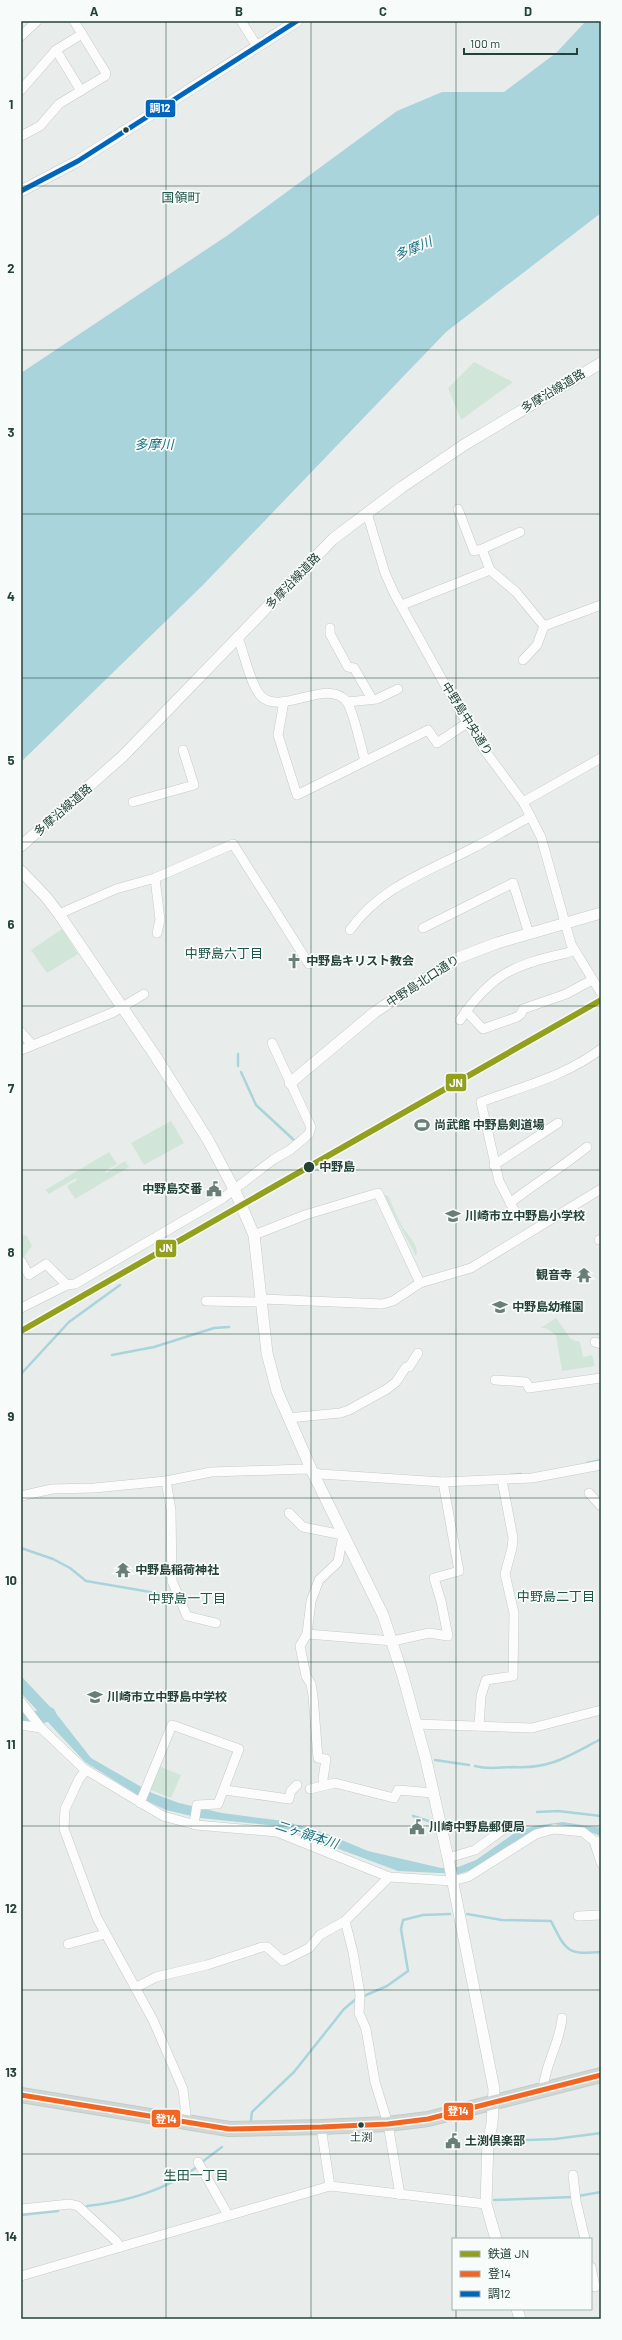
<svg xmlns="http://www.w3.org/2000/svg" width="622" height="2340" font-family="Barlow,'Noto Sans JP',sans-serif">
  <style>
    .green { fill: #d1e6d8 }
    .water { fill: #a9d4db }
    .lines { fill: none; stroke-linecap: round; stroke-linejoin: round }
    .stream { stroke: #a9d4db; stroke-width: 2.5 }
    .river { stroke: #a9d4db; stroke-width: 14 }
    .minor-casing { stroke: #c5cac8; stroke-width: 10 }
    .tertiary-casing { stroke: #c5cac8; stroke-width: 12 }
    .primary-casing { stroke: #c3ccc9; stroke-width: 16 }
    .minor { stroke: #fcfcfc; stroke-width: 9 }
    .tertiary { stroke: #fcfcfc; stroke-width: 11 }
    .primary { stroke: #cfd7d5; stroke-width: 14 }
    .bus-1-casing { stroke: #f7fbf9; stroke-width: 8 }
    .bus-2-casing { stroke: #f7fbf9; stroke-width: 8 }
    .bus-1 { stroke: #f26522; stroke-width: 5 }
    .bus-2 { stroke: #0065bd; stroke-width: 5 }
    .rail-1-casing { stroke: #f7fbf9; stroke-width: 9 }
    .rail-1 { stroke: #92a01d; stroke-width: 6 }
    .grid { fill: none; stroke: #24423a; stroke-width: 1; stroke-opacity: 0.55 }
    .bus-dot { fill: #24423a; stroke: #f7fbf9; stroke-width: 1.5 }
    .labels { text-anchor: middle; stroke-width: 3.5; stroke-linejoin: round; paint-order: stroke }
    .bus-label { font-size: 11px; fill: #24423a; stroke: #f7fbf9 }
    .street-label { font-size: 12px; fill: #24423a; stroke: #f7fbf9 }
    .poi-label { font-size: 12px; font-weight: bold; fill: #24423a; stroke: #f7fbf9; text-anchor: start }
    .stop-label { font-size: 12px; font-weight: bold; fill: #24423a; stroke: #f7fbf9; text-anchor: start }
    .neighbourhood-label { font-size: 13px; fill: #1f5548; stroke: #f7fbf9 }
    .water-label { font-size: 13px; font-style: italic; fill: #1c6f80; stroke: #f7fbf9 }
    .line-badge { stroke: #f7fbf9; stroke-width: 1.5 }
    .badge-label { font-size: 11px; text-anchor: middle; font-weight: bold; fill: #fff }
    .neatline { fill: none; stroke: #24423a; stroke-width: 1.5 }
    .grid-label { font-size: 13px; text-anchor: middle; font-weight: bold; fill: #24423a }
  </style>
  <rect width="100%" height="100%" fill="#e8edeb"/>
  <g class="green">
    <path d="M474 362 513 382 461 420 448 388Z"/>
    <path d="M62 929 78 954 47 973 31 950Z"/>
    <path d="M171 1121 184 1143 144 1165 131 1143Z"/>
    <path d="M109 1152 117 1164 105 1171 106 1173 125 1161 129 1167 75 1199 67 1186 77 1180 76 1178 49 1194 45 1190Z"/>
    <path d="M384 1195 388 1196C392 1205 396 1215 401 1224 404 1232 421 1246 416 1256Z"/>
    <path d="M22 1235 27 1236 32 1246 24 1257 21 1252Z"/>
    <path d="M556 1318 571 1339 580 1342 583 1357 592 1355 595 1366 562 1371 556 1335 546 1328H541Z"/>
    <path d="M159 1766 181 1775 171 1798 149 1789Z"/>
  </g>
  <g class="water">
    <path d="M586 21H601V213L446 332 203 585 21 762V373L228 235 397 111 442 92H504L556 53Z"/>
    <path d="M21 1676 55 1712 91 1758 152 1793 179 1803 222 1813 284 1821 325 1833 368 1851 441 1868 458 1867 476 1860 516 1832 534 1826 563 1822 601 1828V1836L579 1828 538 1830 511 1844 483 1866 459 1874 398 1871 277 1826 200 1818 166 1810 147 1801 85 1762 21 1693Z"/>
  </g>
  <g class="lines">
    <g class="stream">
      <path d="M238 1054V1066"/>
      <path d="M241 1072 256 1105 295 1141"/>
      <path d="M112 1355 154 1347 214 1328 229 1327"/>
      <path d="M21 1374 69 1322 120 1285"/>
      <path d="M587 1463 601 1460"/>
      <path d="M510 1475 521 1474"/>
      <path d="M21 1548 53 1559 70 1568 86 1581 168 1595"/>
      <path d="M435 1760 469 1765"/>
      <path d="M475 1766C489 1770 500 1767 515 1767 551 1769 570 1755 601 1739"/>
      <path d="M537 1812 558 1811 601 1816"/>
      <path d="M413 1816 435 1823"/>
      <path d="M467 1914 502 1920 551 1921C566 1951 567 1955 601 1952"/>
      <path d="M364 1996 387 1986 408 1971 401 1929 403 1920 423 1915 450 1914"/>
      <path d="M251 2120 252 2112 294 2072 344 2009 356 1999"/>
      <path d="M499 2141 555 2139 601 2133"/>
      <path d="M202 2162 222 2147"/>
      <path d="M578 2196 601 2192"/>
      <path d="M494 2200 573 2197"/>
      <path d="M87 2206C125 2202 165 2190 197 2167"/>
      <path d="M21 2215 58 2211"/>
    </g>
    <path class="river" d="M21 1720H30L49 1714"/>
    <g class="minor-casing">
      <g id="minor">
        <path d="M241 21 257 46"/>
        <path d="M21 36 37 21"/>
        <path d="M56 50 81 91"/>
        <path d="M21 90 56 50 82 34"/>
        <path d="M21 136 40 126 59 104 105 76 106 73 74 21"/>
        <path d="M458 509 474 551 482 549"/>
        <path d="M367 513 385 573 394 593 455 703 483 748 523 802 541 837 571 944 601 993"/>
        <path d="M490 570 482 549 520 532"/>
        <path d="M402 605 490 570 516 592 544 626 601 605"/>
        <path d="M330 628V634L348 667 354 668 372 699"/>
        <path d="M238 638C244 653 250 683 260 695 280 718 328 676 347 702 354 713 361 747 365 761"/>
        <path d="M523 660 537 645 544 626"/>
        <path d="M284 701 278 735 297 795 428 730 437 743 467 723"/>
        <path d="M347 702 377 699 398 689"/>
        <path d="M133 802 194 785 183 750"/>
        <path d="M523 802 601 758"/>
        <path d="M155 878 160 920 157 933"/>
        <path d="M59 914 116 889 155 878 233 844 309 964"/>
        <path d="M423 928 513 883 529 934"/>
        <path d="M350 930C380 887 427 872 471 849 491 839 510 827 530 817"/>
        <path d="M466 1011 483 1029 517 1017 521 1014 523 1009 566 994 592 980"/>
        <path d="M460 1020C491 974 515 964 567 953L574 950"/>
        <path d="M21 1032 32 1045"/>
        <path d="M21 1050 114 1012 144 994"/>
        <path d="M494 1165 558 1123"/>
        <path d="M510 1203C536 1183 562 1167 587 1147"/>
        <path d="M514 1210 499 1181 481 1102C521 1087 566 1076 601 1049"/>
        <path d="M254 1235 305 1215 378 1193 420 1283"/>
        <path d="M599 1240 601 1239"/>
        <path d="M21 1261 29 1275 46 1264 67 1285"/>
        <path d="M262 1299 382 1304 393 1301 420 1283 471 1268 601 1189"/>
        <path d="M206 1301 262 1302"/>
        <path d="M21 1308 67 1285 75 1284 223 1198 274 1159 290 1150 309 1134 311 1127 272 1043"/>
        <path d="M595 1342 601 1344"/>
        <path d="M495 1380 526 1382 529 1388 601 1378"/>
        <path d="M288 1418 340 1413 349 1410 387 1389 396 1382 406 1367H409L418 1353"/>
        <path d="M166 1481 171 1510 172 1581 187 1616 216 1623"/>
        <path d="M589 1493 601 1506"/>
        <path d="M21 1496 52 1489 94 1488 166 1481 211 1472 305 1469 320 1474 443 1482 532 1478 601 1465"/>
        <path d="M289 1513 303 1527 343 1535 338 1562 319 1580 311 1601 307 1634 300 1646 306 1676 311 1684 313 1696 318 1758 326 1759 323 1779 324 1785"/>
        <path d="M307 1634 393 1641 429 1633 448 1636 441 1601 434 1578 459 1571 443 1482"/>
        <path d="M21 1702 41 1728 83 1768 163 1816 196 1825 277 1832 389 1877 452 1881 468 1877 536 1834 554 1829 583 1832 594 1841H601"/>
        <path d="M416 1724 532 1728 601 1710"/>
        <path d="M21 1725 41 1728"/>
        <path d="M479 1726 481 1696 486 1680 513 1676 514 1613 505 1574 512 1548 513 1538 502 1480"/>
        <path d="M86 1770 79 1779 65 1809 64 1829 97 1918 153 2020 183 2089 187 2124"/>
        <path d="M310 1789 335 1783 394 1798 398 1790 433 1793"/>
        <path d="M225 1790 289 1799 291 1791 297 1785"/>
        <path d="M140 1803 172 1725 239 1749 218 1804 197 1805 194 1824"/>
        <path d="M594 1841 601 1863"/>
        <path d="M448 1858 475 1850 508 1826"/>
        <path d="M578 1916 601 1915"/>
        <path d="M345 1921 353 1952 360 1994 359 2013 366 2029 375 2082 388 2124 400 2195"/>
        <path d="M68 1944 105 1934"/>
        <path d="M135 1988 156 1977 207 1965 262 1947H267L283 1961 309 1948 320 1935 345 1921 389 1877"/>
        <path d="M543 2089C545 2064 560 2043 562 2018"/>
        <path d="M321 2127 330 2186"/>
        <path d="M198 2162 228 2215"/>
        <path d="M573 2175 576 2201 585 2239"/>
        <path d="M21 2209 70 2204 78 2206 116 2241 120 2247"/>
        <path d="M591 2267 595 2287"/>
        <path d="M21 2276 330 2186 486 2204"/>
      </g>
    </g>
    <g class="tertiary-casing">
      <g id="tertiary">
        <path d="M21 191 78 161 297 21"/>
        <path d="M21 846 123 756 333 539 402 487 464 445 601 363"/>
        <path d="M21 871 46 897 59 914 156 1057 208 1140 234 1189 254 1235 267 1353 277 1391 312 1471 383 1615 403 1676 426 1760 448 1858 494 2089 492 2124 488 2141 486 2204 496 2239"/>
        <path d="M290 1083 375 1012 455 959 497 943 601 913"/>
        <path d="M517 2309 520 2319"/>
      </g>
    </g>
    <g class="primary-casing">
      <path id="primary" d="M21 2095 229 2129 321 2127 388 2124 428 2119 601 2075"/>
    </g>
    <use href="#minor" class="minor"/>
    <use href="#tertiary" class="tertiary"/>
    <use href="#primary" class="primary"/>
    <g class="bus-1-casing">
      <path id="bus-1" d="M21 2095 229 2129 321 2127 388 2124 428 2119 601 2075"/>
    </g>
    <g class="bus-2-casing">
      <path id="bus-2" d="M21 191 78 161 297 21"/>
    </g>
    <use href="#bus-1" class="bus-1"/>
    <use href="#bus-2" class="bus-2"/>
    <g class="rail-1-casing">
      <path id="rail-1" d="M21 1331 601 1000"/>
    </g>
    <use href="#rail-1" class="rail-1"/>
  </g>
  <path class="grid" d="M166 21V2319M311 21V2319M456 21V2239M21 186H601M21 350H601M21 514H601M21 678H601M21 842H601M21 1006H601M21 1170H601M21 1334H601M21 1498H601M21 1662H601M21 1826H601M21 1990H601M21 2154H601M456 2309V2319"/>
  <defs>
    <g id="church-bare" transform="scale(1.2)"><path d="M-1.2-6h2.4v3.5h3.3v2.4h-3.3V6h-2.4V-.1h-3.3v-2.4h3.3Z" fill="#697e78" stroke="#f7fbf9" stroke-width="2.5" paint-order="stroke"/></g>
    <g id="stadium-bare" transform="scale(1.2)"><path d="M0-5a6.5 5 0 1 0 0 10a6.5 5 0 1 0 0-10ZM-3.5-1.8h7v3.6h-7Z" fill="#697e78" stroke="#f7fbf9" stroke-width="2.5" paint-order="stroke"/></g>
    <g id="civic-bare" transform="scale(1.2)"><path d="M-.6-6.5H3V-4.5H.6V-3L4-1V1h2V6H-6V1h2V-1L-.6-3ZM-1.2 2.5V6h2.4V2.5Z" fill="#697e78" stroke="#f7fbf9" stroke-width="2.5" paint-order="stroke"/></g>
    <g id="school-bare" transform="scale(1.2)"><path d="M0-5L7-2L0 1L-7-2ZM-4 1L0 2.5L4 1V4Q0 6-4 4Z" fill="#697e78" stroke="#f7fbf9" stroke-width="2.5" paint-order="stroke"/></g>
    <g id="temple-bare" transform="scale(1.2)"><path d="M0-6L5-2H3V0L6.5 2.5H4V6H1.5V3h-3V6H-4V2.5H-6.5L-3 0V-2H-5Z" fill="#697e78" stroke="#f7fbf9" stroke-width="2.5" paint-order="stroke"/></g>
  </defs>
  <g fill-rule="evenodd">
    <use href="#church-bare" x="294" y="961"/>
    <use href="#stadium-bare" x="422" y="1125"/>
    <use href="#civic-bare" x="214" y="1189"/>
    <use href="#school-bare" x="453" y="1216"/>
    <use href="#temple-bare" x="584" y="1275"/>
    <use href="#school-bare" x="500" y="1307"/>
    <use href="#temple-bare" x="123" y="1570"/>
    <use href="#school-bare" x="95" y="1697"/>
    <use href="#civic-bare" x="417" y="1827"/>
    <use href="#civic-bare" x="453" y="2141"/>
  </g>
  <g class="bus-dot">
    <circle cx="126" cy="130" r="3.5"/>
    <circle cx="309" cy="1167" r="6"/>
    <circle cx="361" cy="2125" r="3.5"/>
  </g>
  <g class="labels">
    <g class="bus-label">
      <text x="361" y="2141">土渕</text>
    </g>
    <g class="street-label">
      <text transform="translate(553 391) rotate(-31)" y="4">多摩沿線道路</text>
      <text transform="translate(293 581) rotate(-46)" y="4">多摩沿線道路</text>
      <text transform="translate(467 719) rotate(58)" y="4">中野島中央通り</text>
      <text transform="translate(63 810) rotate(-41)" y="4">多摩沿線道路</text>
      <text transform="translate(423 981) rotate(-33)" y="4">中野島北口通り</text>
    </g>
    <g class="poi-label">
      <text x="306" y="965">中野島キリスト教会</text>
      <text x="434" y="1129">尚武館 中野島剣道場</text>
      <text x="202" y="1193" text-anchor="end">中野島交番</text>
      <text x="465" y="1220">川崎市立中野島小学校</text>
      <text x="572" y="1279" text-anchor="end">観音寺</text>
      <text x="512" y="1311">中野島幼稚園</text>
      <text x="135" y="1574">中野島稲荷神社</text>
      <text x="107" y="1701">川崎市立中野島中学校</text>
      <text x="429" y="1831">川崎中野島郵便局</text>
      <text x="465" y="2145">土渕倶楽部</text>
    </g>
    <g class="stop-label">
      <text x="319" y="1171">中野島</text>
    </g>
    <g class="neighbourhood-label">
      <text x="181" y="202">国領町</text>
      <text x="224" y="958">中野島六丁目</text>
      <text x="556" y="1601">中野島二丁目</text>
      <text x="187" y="1603">中野島一丁目</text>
      <text x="196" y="2180">生田一丁目</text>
    </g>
    <g class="water-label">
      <text transform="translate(413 248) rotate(-23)" y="5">多摩川</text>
      <text x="154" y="449">多摩川</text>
      <text transform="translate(307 1834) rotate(18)" y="5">二ヶ領本川</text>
    </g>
  </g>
  <g class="line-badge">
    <rect x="145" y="99" width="31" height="19" rx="4" fill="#0065bd"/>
    <rect x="445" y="1073" width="22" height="19" rx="4" fill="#92a01d"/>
    <rect x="155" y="1239" width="22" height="19" rx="4" fill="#92a01d"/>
    <rect x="443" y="2102" width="31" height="19" rx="4" fill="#f26522"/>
    <rect x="151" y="2109" width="30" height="19" rx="4" fill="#f26522"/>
  </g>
  <g class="badge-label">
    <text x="160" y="112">調12</text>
    <text x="456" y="1087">JN</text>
    <text x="166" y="1252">JN</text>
    <text x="458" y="2115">登14</text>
    <text x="166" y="2123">登14</text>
  </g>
  <rect width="622" height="2340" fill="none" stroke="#f7fbf9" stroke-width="44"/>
  <rect x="452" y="2238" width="140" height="72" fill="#f7fbf9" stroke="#a3b1ad"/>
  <rect x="460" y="2251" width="20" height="6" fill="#92a01d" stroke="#a3b1ad"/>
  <text x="488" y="2258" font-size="12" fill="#24423a">鉄道 JN</text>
  <rect x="460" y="2271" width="20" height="6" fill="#f26522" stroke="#a3b1ad"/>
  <text x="488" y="2278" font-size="12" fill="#24423a">登14</text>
  <rect x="460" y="2291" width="20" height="6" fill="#0065bd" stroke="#a3b1ad"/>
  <text x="488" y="2298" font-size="12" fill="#24423a">調12</text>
  <path d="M464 48v6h113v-6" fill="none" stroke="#24423a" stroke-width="2"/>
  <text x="470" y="48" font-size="12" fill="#24423a" stroke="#f7fbf9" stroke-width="3" paint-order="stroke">100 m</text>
  <rect x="22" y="22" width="578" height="2296" class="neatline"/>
  <g class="grid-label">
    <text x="94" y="16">A</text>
    <text x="239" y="16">B</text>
    <text x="383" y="16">C</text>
    <text x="528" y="16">D</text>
    <text x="11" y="109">1</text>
    <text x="11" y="273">2</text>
    <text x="11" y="437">3</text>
    <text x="11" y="601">4</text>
    <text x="11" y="765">5</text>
    <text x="11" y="929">6</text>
    <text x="11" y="1093">7</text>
    <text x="11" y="1257">8</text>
    <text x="11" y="1421">9</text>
    <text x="11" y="1585">10</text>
    <text x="11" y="1749">11</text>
    <text x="11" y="1913">12</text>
    <text x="11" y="2077">13</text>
    <text x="11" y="2241">14</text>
  </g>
</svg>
